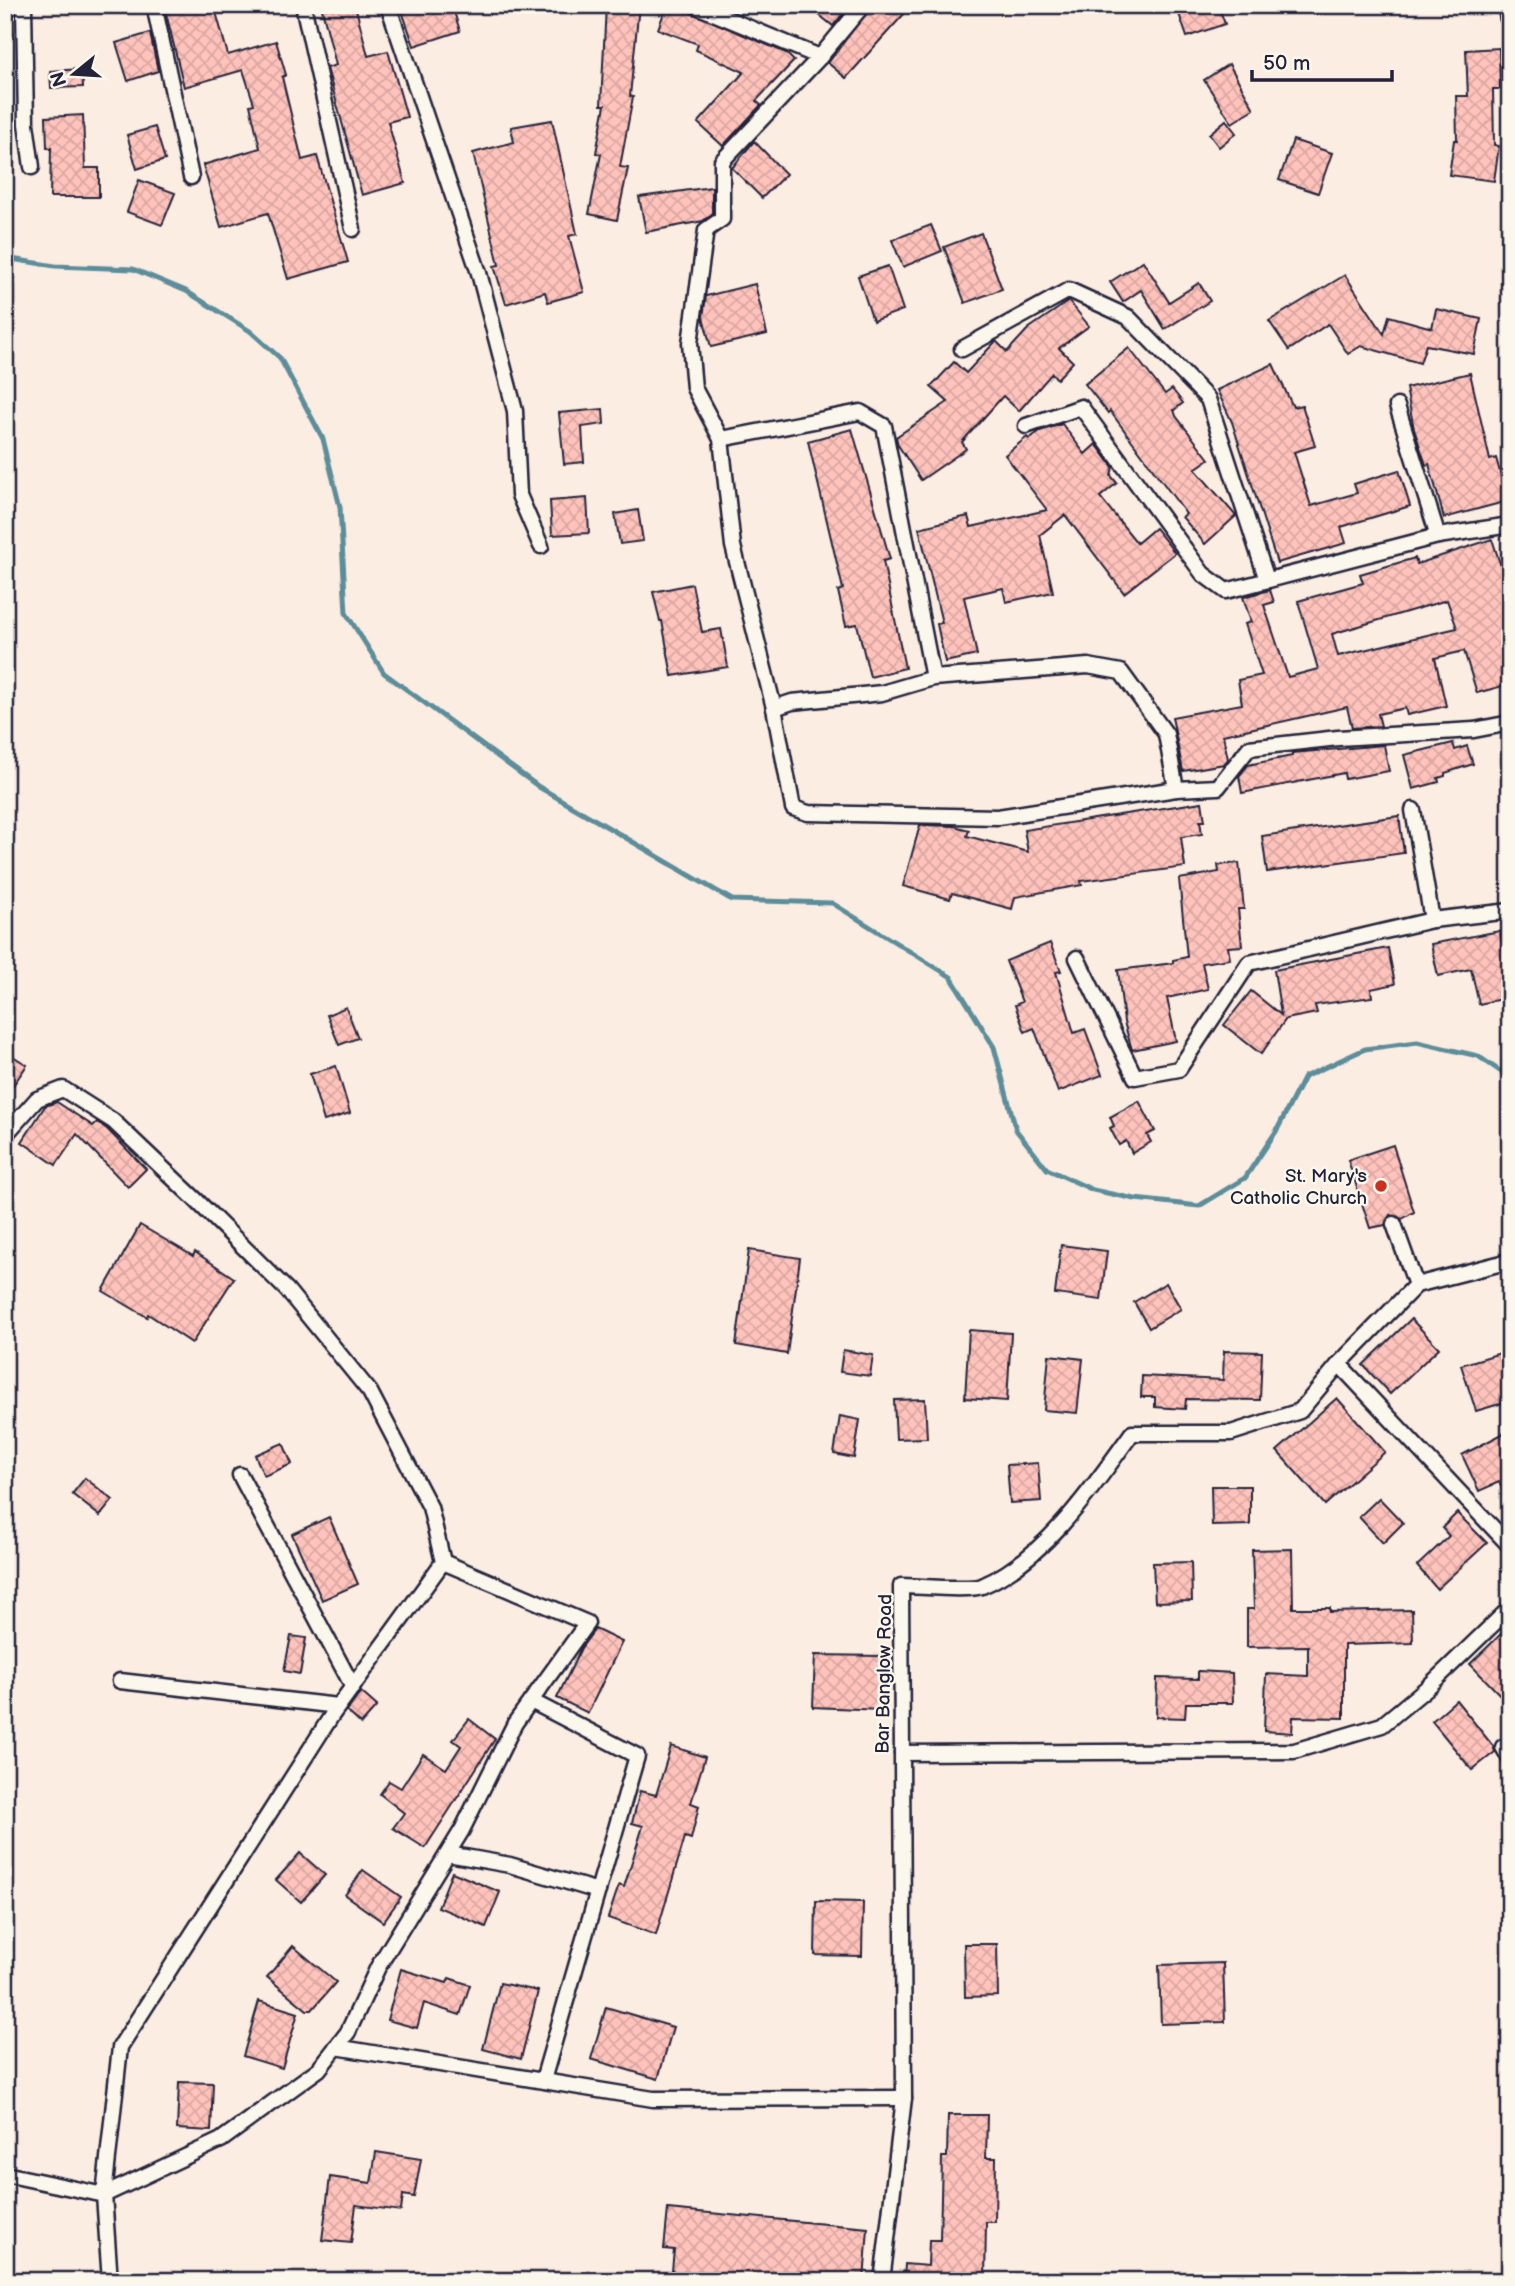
<svg xmlns="http://www.w3.org/2000/svg" width="1515" height="2286" font-family="'Balsamiq Sans',sans-serif">
  <style>
    .lines { fill: none; stroke-linecap: round; stroke-linejoin: round }
    .stream { stroke: #5c8d9a; stroke-width: 5 }
    .building { fill: url(#building-cross-hatch); stroke: #22223b; stroke-width: 2; fill-rule: evenodd }
    .minor-casing { stroke: #22223b; stroke-width: 19 }
    .tertiary-casing { stroke: #22223b; stroke-width: 24 }
    .minor { stroke: #fbf7ec; stroke-width: 14 }
    .tertiary { stroke: #fbf7ec; stroke-width: 19 }
    .poi-dot { fill: #c8321e; stroke: #fbf7ec; stroke-width: 2.5 }
    .labels { text-anchor: middle; stroke-width: 5; stroke-linejoin: round; paint-order: stroke }
    .poi-label { font-size: 19px; fill: #22223b; stroke: #fbf7ec; text-anchor: end }
    .street-label { font-size: 19px; fill: #22223b; stroke: #fbf7ec }
  </style>
  <defs>
    <pattern id="building-cross-hatch" width="8" height="8" patternUnits="userSpaceOnUse" patternTransform="scale(1.75)"><rect width="8" height="8" fill="#ffc3bb"/><path d="M0 0l8 8M0 8l8-8" fill="none" stroke="#daa7a2"/></pattern>
  </defs>
  <rect width="100%" height="100%" fill="#fcede2"/>
  <filter id="ink" filterUnits="userSpaceOnUse"><feTurbulence type="fractalNoise" baseFrequency=".0143" numOctaves="2"/><feDisplacementMap in="SourceGraphic" scale="14" xChannelSelector="R" yChannelSelector="G"/><feConvolveMatrix kernelMatrix="1 2 1 2 8 2 1 2 1" color-interpolation-filters="sRGB"/></filter>
  <g filter="url(#ink)">
    <g class="lines">
      <path class="stream" d="M5 258 55 266 133 269 186 291 250 331 280 358 323 439 340 507 346 613 384 673 539 787 732 900 832 903 951 977 994 1047 1016 1130 1047 1169 1093 1190 1135 1199 1199 1206 1245 1178 1277 1130 1304 1077 1365 1049 1417 1042 1478 1056 1510 1078"/>
    </g>
    <g class="building">
      <path d="M164 5H214L228 55 276 41 286 75 282 77 302 160 317 156 348 262 288 279 268 213 221 227 203 165 260 148 250 105 254 104 243 70 184 87Z"/>
      <path d="M321 5H355L368 56 388 51 407 117 388 122 405 183 362 195 327 68 336 65Z"/>
      <path d="M400 5H452L460 31 414 46Z"/>
      <path d="M606 5H639L630 96 633 97 620 167 628 168 617 220 589 214 601 154 596 153 605 105H601Z"/>
      <path d="M667 5 686 10 786 53 794 61 756 101 761 105 723 146 698 123 744 72 696 50 698 44 658 29Z"/>
      <path d="M807 5H850L833 26Z"/>
      <path d="M872 5H894L904 14 846 78 828 63Z"/>
      <path d="M1176 5H1218L1225 24 1187 37Z"/>
      <path d="M150 33 158 71 128 81 116 43Z"/>
      <path d="M1499 48 1500 89H1493L1494 145 1499 146 1494 181 1449 175 1454 140H1457L1456 96H1468L1466 50Z"/>
      <path d="M1229 64 1254 109 1232 123 1204 80Z"/>
      <path d="M82 69 83 87 51 88 50 71Z"/>
      <path d="M83 115 85 168H99V197H50L51 148H47L46 117Z"/>
      <path d="M552 120 577 234 569 236 584 292 548 302 545 292 506 304 494 266 499 265 473 153 514 142 511 127Z"/>
      <path d="M1226 120 1236 133 1219 147 1209 134Z"/>
      <path d="M155 127 165 160 137 169 127 135Z"/>
      <path d="M1293 140 1332 153 1318 193 1279 180Z"/>
      <path d="M754 141 786 174 762 198 732 168Z"/>
      <path d="M139 180 175 193 162 225 127 212Z"/>
      <path d="M712 187V214L703 221 646 232 639 197Z"/>
      <path d="M931 225 942 251 903 267 892 240Z"/>
      <path d="M981 233 1002 289 965 303 944 247Z"/>
      <path d="M1143 261 1169 302 1199 283 1210 301 1165 329 1141 290 1123 302 1110 282Z"/>
      <path d="M888 266 903 310 873 321 858 276Z"/>
      <path d="M1345 275 1384 334 1389 316 1432 328 1436 309 1481 319 1474 354 1426 345 1420 363 1361 346 1348 354 1328 324 1289 350 1269 321Z"/>
      <path d="M755 284 767 334 711 347 703 317 706 296Z"/>
      <path d="M1069 301 1089 326 1059 348 1073 362 1057 379 1052 373 1019 411 1003 396 962 442 966 449 921 480 898 445 896 437 948 402 931 387 954 362 966 373 996 341 1007 352 1028 329Z"/>
      <path d="M1129 348 1165 394 1172 389 1183 403 1174 410 1176 416 1209 459 1195 469 1236 516 1205 544 1182 517 1186 514 1110 411 1108 413 1085 384Z"/>
      <path d="M1273 364 1293 407 1302 405 1315 446 1294 452 1311 506 1357 493 1354 484 1399 470 1410 506 1341 527 1346 543 1277 563 1232 422 1217 390Z"/>
      <path d="M1470 373 1490 460 1496 458 1508 501 1444 518 1429 464 1426 465 1414 429 1406 388Z"/>
      <path d="M603 409 604 424 582 427 584 462 564 464 559 413Z"/>
      <path d="M1062 424 1085 454 1096 444 1113 467 1111 476 1117 483 1100 497 1137 543 1155 528 1175 553 1124 593 1065 515 1040 535 1053 592 1006 602 1003 588 964 597 977 655 945 662 937 624 942 623 919 528 968 516 971 527 1047 510 1005 455 1027 437 1029 439 1040 431Z"/>
      <path d="M852 429 890 559 883 561 905 668 870 677 857 624 846 626 838 591 843 589 808 441Z"/>
      <path d="M587 498 589 533 552 535 550 501Z"/>
      <path d="M638 510 643 541 620 544 615 514Z"/>
      <path d="M1492 539 1510 594V684L1477 693 1464 651 1435 658 1446 706 1407 715 1405 708 1378 714 1381 726 1352 728 1347 707 1223 735 1228 759 1224 764 1183 771 1172 717 1242 704 1238 680 1262 675 1245 624 1251 622 1243 597 1270 590 1274 602 1264 605 1288 677 1318 669 1298 601 1363 583 1360 574 1415 558 1417 564ZM1447 600 1457 628 1338 656 1332 634Z"/>
      <path d="M692 584 702 632 721 629 728 667 672 676 662 621H660L653 592Z"/>
      <path d="M1453 743 1455 750 1467 746 1473 764 1445 773V776L1438 778 1439 782 1413 789 1404 755Z"/>
      <path d="M1384 745 1389 771 1345 779 1344 773 1242 793 1239 776 1248 765 1292 756V753Z"/>
      <path d="M1202 802 1205 821H1200L1202 834 1181 837 1185 867 1081 881 1082 885 1015 897 1012 909 952 893 950 899 903 886 920 825 954 826 969 830 967 836 1028 852 1024 830Z"/>
      <path d="M1399 816 1404 853 1267 872 1262 836Z"/>
      <path d="M1239 863 1244 909H1238L1242 946 1228 947 1230 959 1202 963 1208 989 1167 998 1176 1041 1132 1050 1124 1022 1118 970 1173 963V960L1187 957 1179 879 1219 872 1218 865Z"/>
      <path d="M1500 931 1510 997 1479 1004 1471 969 1438 976 1431 944Z"/>
      <path d="M1050 943 1061 971 1056 972 1074 1033 1085 1029 1102 1075 1058 1092 1034 1028 1025 1032 1015 1005 1022 1002 1006 961Z"/>
      <path d="M1388 948 1395 984 1371 989 1372 997 1315 1005 1317 1013 1286 1019 1261 1054 1224 1025 1251 991 1281 1015 1274 970Z"/>
      <path d="M346 1007 358 1038 339 1045 327 1015Z"/>
      <path d="M5 1051 27 1065 5 1097Z"/>
      <path d="M336 1066 350 1113 324 1121 310 1074Z"/>
      <path d="M1139 1101 1155 1131 1147 1135 1151 1142 1132 1153 1126 1141 1119 1145 1110 1128 1114 1126 1110 1117Z"/>
      <path d="M57 1102 93 1126 97 1122 107 1129 146 1169 128 1187 77 1134 56 1165 22 1142 45 1106Z"/>
      <path d="M1393 1145 1414 1212 1402 1219 1390 1215 1385 1225 1370 1228 1348 1160Z"/>
      <path d="M140 1225 193 1256 195 1252 234 1278 192 1343 148 1314 147 1317 103 1291Z"/>
      <path d="M1061 1245 1107 1251 1101 1300 1055 1294Z"/>
      <path d="M749 1250 800 1258 787 1354 736 1345Z"/>
      <path d="M1166 1283 1181 1309 1149 1328 1134 1302Z"/>
      <path d="M1411 1319 1439 1348 1390 1394 1363 1365Z"/>
      <path d="M969 1330 1011 1333 1007 1401 965 1398Z"/>
      <path d="M843 1350 873 1355 870 1376 840 1372Z"/>
      <path d="M1510 1350V1401L1476 1411 1461 1365Z"/>
      <path d="M1224 1351 1262 1352 1260 1400 1186 1399 1185 1409 1155 1407V1397H1141L1142 1376 1223 1380Z"/>
      <path d="M1049 1355 1083 1359 1077 1413 1044 1410Z"/>
      <path d="M1337 1398 1385 1452 1325 1505 1277 1451Z"/>
      <path d="M925 1399 927 1438 896 1439 894 1400Z"/>
      <path d="M840 1416 860 1420 854 1458 834 1454Z"/>
      <path d="M1510 1430V1505L1499 1482 1479 1491 1462 1455Z"/>
      <path d="M283 1443 292 1464 264 1476 255 1455Z"/>
      <path d="M1038 1463 1041 1501 1010 1503 1007 1465Z"/>
      <path d="M85 1478 113 1500 100 1516 72 1494Z"/>
      <path d="M1211 1486H1250V1525L1212 1526Z"/>
      <path d="M1379 1498 1403 1523 1383 1543 1359 1517Z"/>
      <path d="M1457 1513 1487 1543 1437 1589 1417 1566 1449 1536 1442 1528Z"/>
      <path d="M329 1517 358 1584 322 1600 292 1534Z"/>
      <path d="M1292 1549 1293 1608H1330V1612L1412 1610 1413 1643 1344 1645V1718L1293 1717 1292 1733 1264 1731 1266 1674 1308 1676V1646L1247 1647V1609H1254L1252 1550Z"/>
      <path d="M1191 1562 1192 1601 1155 1602 1153 1563Z"/>
      <path d="M1510 1625V1705L1470 1664Z"/>
      <path d="M595 1629 622 1642 588 1713 557 1698 581 1648Z"/>
      <path d="M291 1636 306 1638 300 1674 284 1671Z"/>
      <path d="M815 1655 883 1656 881 1710 813 1707Z"/>
      <path d="M1198 1671 1232 1673 1233 1703H1186L1185 1718 1156 1717 1157 1678 1198 1679Z"/>
      <path d="M361 1692 377 1706 361 1724 347 1711Z"/>
      <path d="M1456 1700 1493 1746 1495 1752 1472 1770 1432 1721Z"/>
      <path d="M469 1719 495 1739 425 1848 393 1828 404 1813 380 1794 389 1781 401 1788 423 1754 446 1769 461 1746 453 1740Z"/>
      <path d="M671 1746 705 1757 691 1803 699 1806 691 1839 685 1837 656 1935 608 1918 619 1885 624 1887 643 1826 632 1823 640 1791 656 1795Z"/>
      <path d="M300 1853 325 1875 301 1902 276 1880Z"/>
      <path d="M363 1870 401 1897 383 1922 345 1895Z"/>
      <path d="M452 1872 500 1892 486 1927 438 1907Z"/>
      <path d="M816 1901 863 1902 862 1956 815 1955Z"/>
      <path d="M964 1944H997L998 1996 965 1997Z"/>
      <path d="M293 1946 336 1982 312 2010H307L267 1977Z"/>
      <path d="M1223 1963 1225 2022 1161 2024 1159 1965Z"/>
      <path d="M401 1969 447 1983 449 1978 470 1985 460 2015 424 2003 417 2028 387 2020Z"/>
      <path d="M500 1983 538 1991 521 2059 483 2049Z"/>
      <path d="M259 2001 298 2013 282 2068 243 2056Z"/>
      <path d="M606 2007 673 2027 658 2079 591 2059Z"/>
      <path d="M179 2082 213 2083 211 2131 177 2129Z"/>
      <path d="M948 2115H987L986 2158H996L995 2222H986L985 2281H904L905 2264 928 2266 929 2240H940L942 2157H947Z"/>
      <path d="M376 2152 421 2159 414 2197 403 2195 401 2211 356 2205 351 2243 322 2240 330 2177 371 2183Z"/>
      <path d="M668 2209 868 2228 864 2281H671L674 2250 664 2249Z"/>
    </g>
    <g class="lines">
      <g class="minor-casing">
        <g id="minor">
          <path d="M24 5 26 124 32 167"/>
          <path d="M154 5 191 177"/>
          <path d="M303 5 353 229"/>
          <path d="M388 5 479 273 515 411 519 495 541 546"/>
          <path d="M694 5 820 57"/>
          <path d="M863 5 820 57 722 161V219L706 230 690 343 694 388 721 439 733 546 774 708 793 808 808 813 998 817 1176 789 1218 787 1249 748 1338 738 1474 730 1510 723"/>
          <path d="M962 349 1069 290 1128 317 1208 399 1267 580"/>
          <path d="M1397 406 1438 536"/>
          <path d="M1026 426 1081 407 1203 574 1226 591 1438 536 1510 525"/>
          <path d="M721 439 860 412 884 426 933 678"/>
          <path d="M774 708 792 702 882 693 933 678 1088 666 1121 672 1166 734 1176 789"/>
          <path d="M1413 810 1432 920"/>
          <path d="M1077 958 1135 1077 1179 1069 1249 963 1432 920 1510 911"/>
          <path d="M5 1135 37 1099 63 1089 113 1121 195 1199 287 1290 370 1392 430 1507 443 1562 332 1715 120 2047 104 2195 110 2281"/>
          <path d="M1394 1224 1416 1285"/>
          <path d="M1339 1364 1510 1546"/>
          <path d="M240 1475 353 1687"/>
          <path d="M120 1681 338 1706"/>
          <path d="M531 1701 637 1756 543 2080"/>
          <path d="M1503 1747 1510 1759"/>
          <path d="M902 1753 1294 1751 1382 1725 1428 1687 1510 1608"/>
          <path d="M448 1854 510 1865 598 1891"/>
          <path d="M336 2047 653 2099 904 2098"/>
          <path d="M5 2174 104 2195 221 2140 319 2069 348 2032 378 1967 462 1830 515 1723 587 1623 443 1562"/>
          <path d="M882 2281 904 2098 901 1586C918 1586 969 1591 982 1586 1044 1560 1094 1486 1132 1433H1231L1300 1411 1339 1364 1416 1285 1510 1261"/>
        </g>
      </g>
      <g class="tertiary-casing">
        <path id="tertiary" d="M1508 5 1510 17"/>
      </g>
      <use href="#minor" class="minor"/>
      <use href="#tertiary" class="tertiary"/>
    </g>
  </g>
  <circle class="poi-dot" cx="1381" cy="1186" r="7"/>
  <g class="labels">
    <g class="poi-label">
      <text x="1367" y="1182">St. Mary's<tspan x="1367" dy="22">Catholic Church</tspan></text>
    </g>
    <g class="street-label">
      <text transform="translate(883 1674) rotate(-89)" y="7">Bar Banglow Road</text>
    </g>
  </g>
  <rect width="1515" height="2286" fill="none" stroke="#fbf7ec" stroke-width="28"/>
  <rect x="14" y="14" width="1487" height="2258" fill="none" stroke="#22223b" stroke-width="2.5" filter="url(#ink)"/>
  <g transform="translate(74 74) rotate(252)" stroke="#fbf7ec" stroke-width="5" paint-order="stroke">
  <path d="M0-5L12 26L0 18L-12 26Z" fill="#22223b"/>
  <text y="-10" font-size="19" font-weight="bold" text-anchor="middle" fill="#22223b">N</text>
  </g>
  <path d="M1252 70v10h140v-10" fill="none" stroke="#22223b" stroke-width="3.5"/>
  <text x="1263" y="70" font-size="21" fill="#22223b" stroke="#fbf7ec" stroke-width="5" paint-order="stroke">50 m</text>
</svg>
